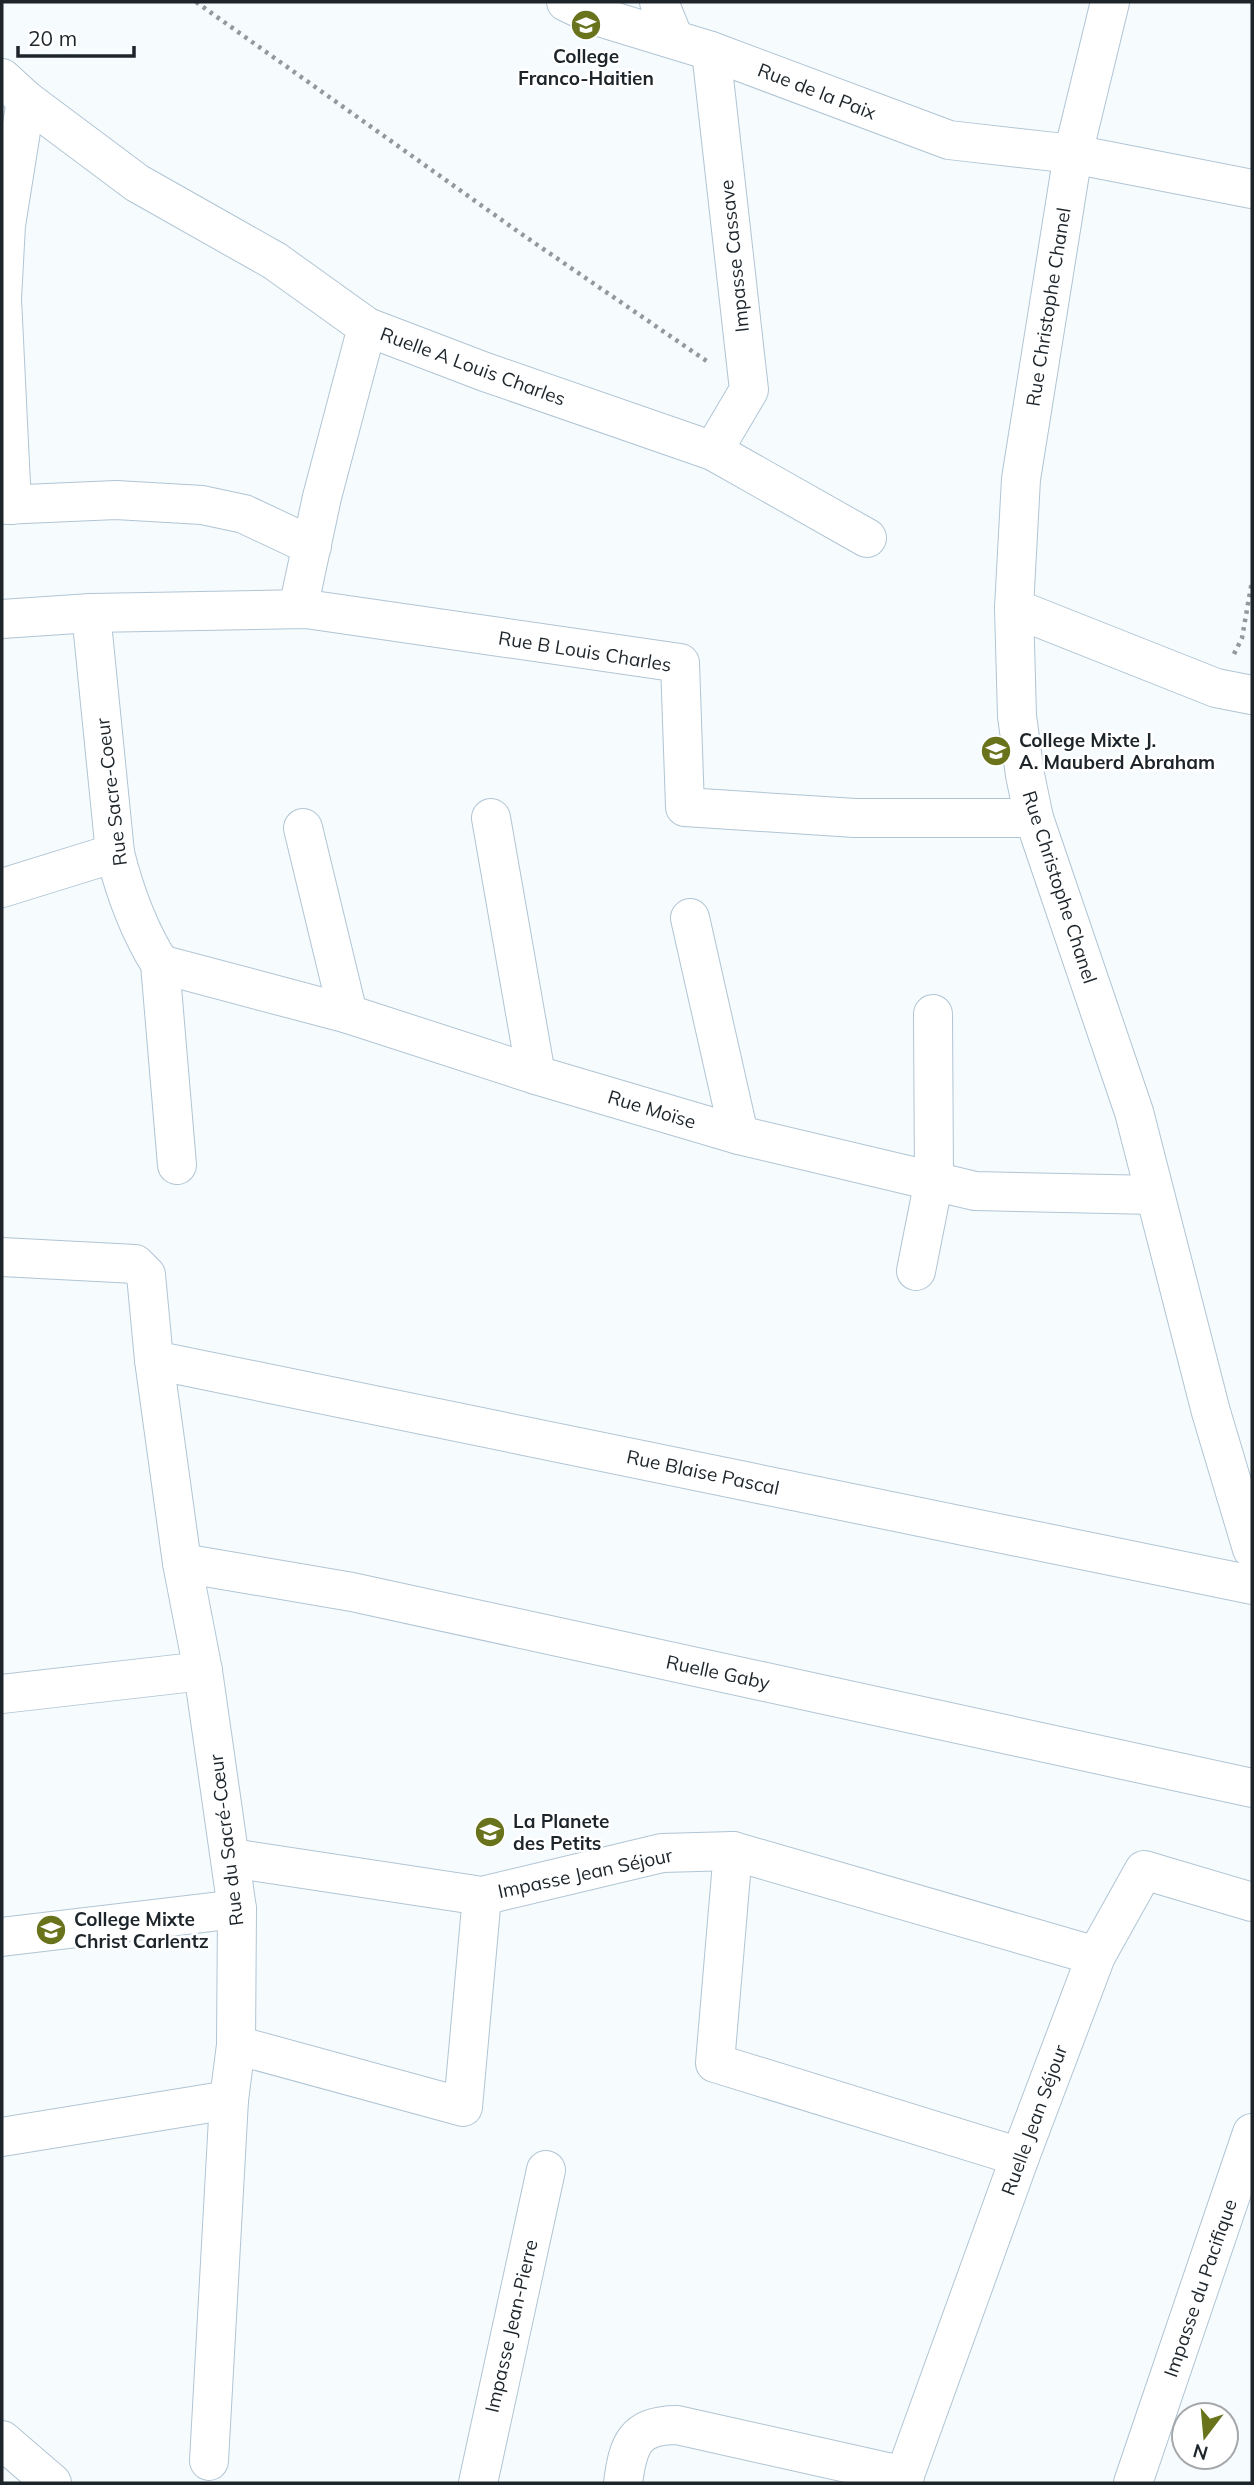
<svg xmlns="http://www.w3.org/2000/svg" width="1254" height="2485" font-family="Mulish,sans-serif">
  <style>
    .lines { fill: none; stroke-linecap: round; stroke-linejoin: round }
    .minor-casing { stroke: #b0c5d4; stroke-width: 40 }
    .path { stroke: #92989d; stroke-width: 4.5; stroke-dasharray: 3.5 5; stroke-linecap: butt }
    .minor { stroke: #fff; stroke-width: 38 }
    .labels { text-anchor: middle; stroke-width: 5; stroke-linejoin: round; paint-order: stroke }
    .poi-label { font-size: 19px; font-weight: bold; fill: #1d252b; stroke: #fff; text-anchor: start }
    .street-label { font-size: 19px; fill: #1d252b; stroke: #fff }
  </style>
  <rect width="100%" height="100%" fill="#f6fbfe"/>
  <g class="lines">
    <g class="minor-casing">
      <g id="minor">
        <path d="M566 2 593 15 711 51 949 140 1073 154 1252 189"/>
        <path d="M659 2 674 39"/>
        <path d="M1110 2 1073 154 1021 479 1014 608 1017 716 1025 775 1034 818 1134 1112 1211 1412 1252 1549"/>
        <path d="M711 51 749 390 713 451"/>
        <path d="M2 78 26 100 137 183 275 261 367 327 485 372 713 451 867 538"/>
        <path d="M2 299 12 505"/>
        <path d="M2 299 6 225 26 100"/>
        <path d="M2 505 116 500 202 505 244 514 312 546"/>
        <path d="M1014 608 1216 688 1252 695"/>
        <path d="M298 609 322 497 367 327"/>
        <path d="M91 613 115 853C125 893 138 929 160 964L177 1165"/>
        <path d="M2 619 91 613 306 609 680 663 685 807 855 818H1034"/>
        <path d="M491 818 536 1075"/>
        <path d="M303 828 348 1014"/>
        <path d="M2 888 115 853"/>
        <path d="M690 918 739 1135"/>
        <path d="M160 964 348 1014 536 1075 739 1135 975 1191 1154 1195"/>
        <path d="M2 1257 135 1264 146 1275 154 1360 182 1563 203 1671 237 1909 236 2045 229 2100 209 2461"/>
        <path d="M916 1271 934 1180 933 1014"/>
        <path d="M154 1360 1252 1585"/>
        <path d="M182 1563 352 1592 1252 1788"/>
        <path d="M2 1694 203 1671"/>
        <path d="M733 1851 715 2063 1020 2157"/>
        <path d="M231 1858 482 1896 662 1853 733 1851 1096 1956"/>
        <path d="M2 1937 237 1909"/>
        <path d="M236 2045 463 2107 482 1896"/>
        <path d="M2 2137 229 2100"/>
        <path d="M2 2440 52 2483"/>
        <path d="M478 2483 546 2170"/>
        <path d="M623 2483C628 2445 634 2425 677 2425L905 2476"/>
        <path d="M902 2483 1020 2157 1096 1956 1144 1870 1252 1902"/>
        <path d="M1133 2483 1252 2133"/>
      </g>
    </g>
    <g class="path">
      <path d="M196 2 520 233 708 362"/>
      <path d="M1234 654 1242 638 1252 581"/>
    </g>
    <use href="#minor" class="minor"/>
  </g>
  <defs>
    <g id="school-disc" transform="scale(1.575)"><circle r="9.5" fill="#69731c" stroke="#fff"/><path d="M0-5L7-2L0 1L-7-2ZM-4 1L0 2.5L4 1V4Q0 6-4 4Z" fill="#fff"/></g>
  </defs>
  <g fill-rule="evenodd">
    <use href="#school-disc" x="586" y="25"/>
    <use href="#school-disc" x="996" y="751"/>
    <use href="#school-disc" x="490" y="1832"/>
    <use href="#school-disc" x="51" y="1930"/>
  </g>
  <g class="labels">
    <g class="poi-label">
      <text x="586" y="63" text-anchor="middle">College<tspan x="586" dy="22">Franco-Haitien</tspan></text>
      <text x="1019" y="747">College Mixte J.<tspan x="1019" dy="22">A. Mauberd Abraham</tspan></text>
      <text x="513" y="1828">La Planete<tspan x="513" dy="22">des Petits</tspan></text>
      <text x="74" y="1926">College Mixte<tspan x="74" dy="22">Christ Carlentz</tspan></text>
    </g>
    <g class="street-label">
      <text transform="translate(817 91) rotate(21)" y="7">Rue de la Paix</text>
      <text transform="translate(734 256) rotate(-96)" y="7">Impasse Cassave</text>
      <text transform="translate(1048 307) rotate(-81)" y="7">Rue Christophe Chanel</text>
      <text transform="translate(473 366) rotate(20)" y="7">Ruelle A Louis Charles</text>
      <text transform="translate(585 651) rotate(9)" y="7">Rue B Louis Charles</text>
      <text transform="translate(111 792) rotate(-97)" y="7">Rue Sacre-Coeur</text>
      <text transform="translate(1060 887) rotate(72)" y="7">Rue Christophe Chanel</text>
      <text transform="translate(652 1109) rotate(17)" y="7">Rue Moïse</text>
      <text transform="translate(703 1472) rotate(12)" y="7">Rue Blaise Pascal</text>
      <text transform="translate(718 1672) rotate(12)" y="7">Ruelle Gaby</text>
      <text transform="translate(226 1840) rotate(-97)" y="7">Rue du Sacré-Cœur</text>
      <text transform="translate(585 1873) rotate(-12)" y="7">Impasse Jean Séjour</text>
      <text transform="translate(1034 2120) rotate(-70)" y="7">Ruelle Jean Séjour</text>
      <text transform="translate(1200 2288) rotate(-71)" y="7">Impasse du Pacifique</text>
      <text transform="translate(511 2326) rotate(-77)" y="7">Impasse Jean-Pierre</text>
    </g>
  </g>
  <rect width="1254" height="2485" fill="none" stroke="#1d252b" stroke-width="7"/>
  <g transform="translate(1205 2436) rotate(196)"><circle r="33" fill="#ffffff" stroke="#a5a8aa" stroke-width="2"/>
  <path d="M0-5L12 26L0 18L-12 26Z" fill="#69731c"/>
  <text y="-10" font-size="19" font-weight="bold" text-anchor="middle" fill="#1d252b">N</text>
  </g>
  <path d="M18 46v10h116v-10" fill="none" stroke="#1d252b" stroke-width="3.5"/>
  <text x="28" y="46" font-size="21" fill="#1d252b" stroke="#ffffff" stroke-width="5" paint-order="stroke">20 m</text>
</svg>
